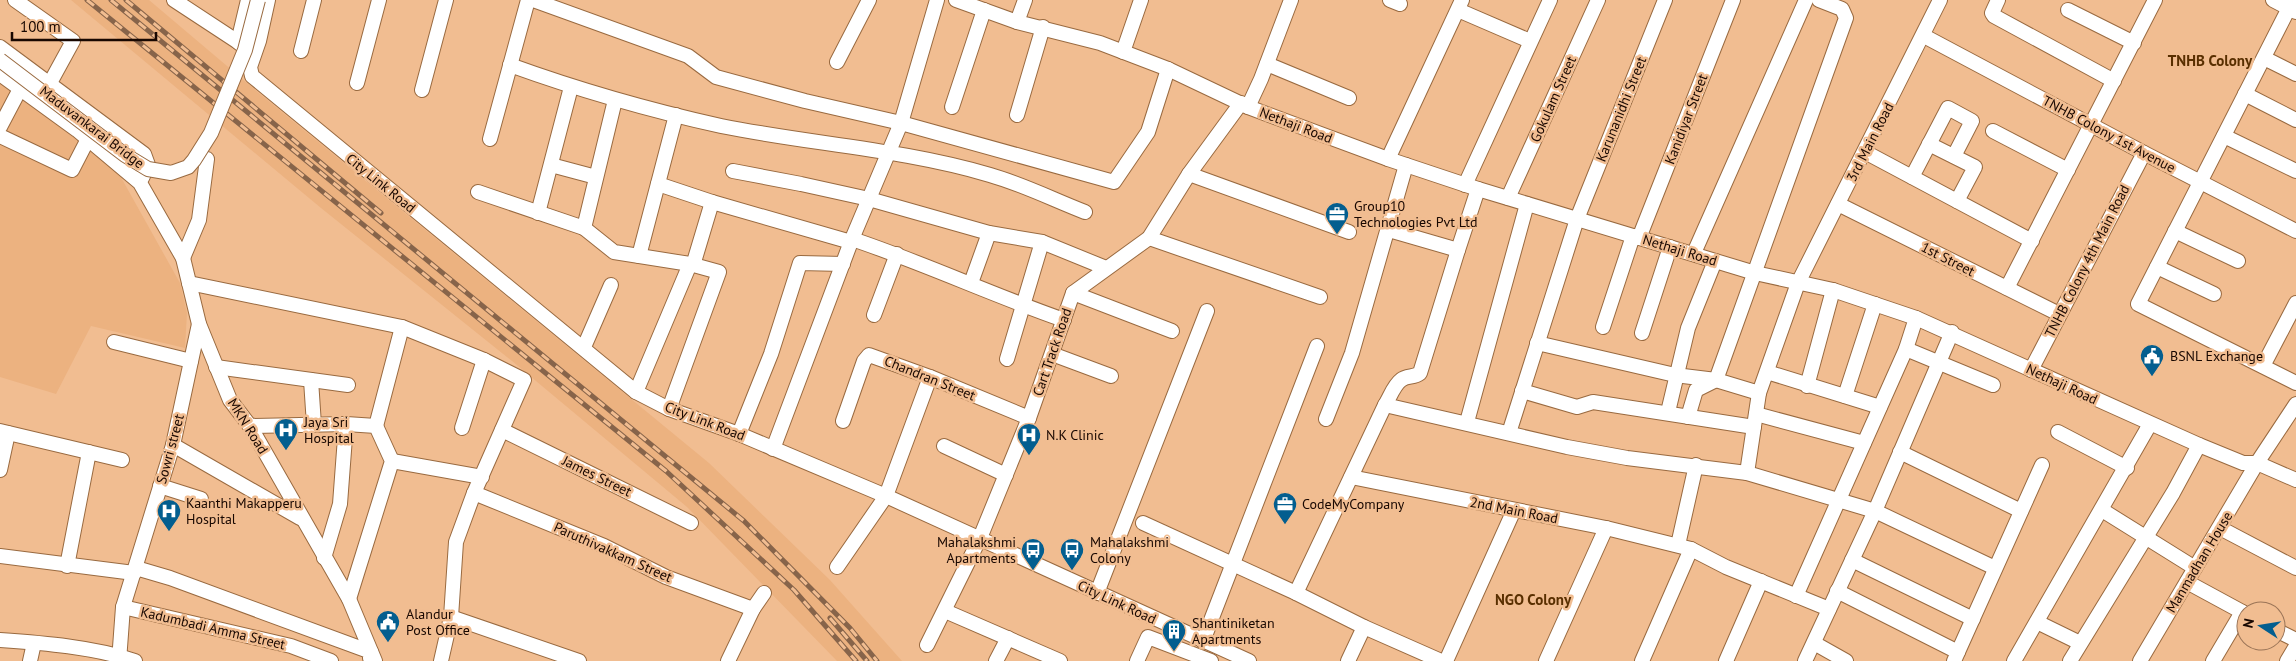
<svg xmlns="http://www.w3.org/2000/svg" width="2296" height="661" font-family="'PT Sans',sans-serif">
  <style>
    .built { fill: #ecb280 }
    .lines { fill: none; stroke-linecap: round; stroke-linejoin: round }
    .minor-casing { stroke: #996a40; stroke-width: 16 }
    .minor { stroke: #fff; stroke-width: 14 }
    .rail-casing { stroke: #87644a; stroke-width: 5 }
    .rail { stroke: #f1bd91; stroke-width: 3; stroke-dasharray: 9; stroke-linecap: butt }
    .minor-bridge-casing { stroke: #996a40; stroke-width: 16; stroke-linecap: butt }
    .minor-bridge { stroke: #fff; stroke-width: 14 }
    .labels { text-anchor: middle; stroke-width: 5; stroke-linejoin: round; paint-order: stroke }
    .street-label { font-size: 14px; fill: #180700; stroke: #f1bd91 }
    .poi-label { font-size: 14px; fill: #180700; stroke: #f1bd91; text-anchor: start }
    .neighbourhood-label { font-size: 15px; font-weight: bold; fill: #592f00; stroke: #f1bd91 }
  </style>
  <rect width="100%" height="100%" fill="#f1bd91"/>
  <g class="built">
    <path d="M71 0H149L260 94 709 463 830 580 902 661H837L687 507 512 361 321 208Z"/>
    <path d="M0 78 72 128 118 172 180 283 187 313 185 348 91 326 56 394 0 377Z"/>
  </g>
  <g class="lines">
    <g class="minor-casing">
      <g id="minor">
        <path d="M15 0 73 41 50 83"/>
        <path d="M174 0 238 42 253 55"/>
        <path d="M268 0 259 41 250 67 252 76 636 392 669 409 739 434 886 496 1249 661"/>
        <path d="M533 0 688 56 716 77 805 101 901 123 1114 182 1148 132 1168 69"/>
        <path d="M956 0 1017 22 1100 43 1168 69 1248 107 1388 159 1478 189 1755 273 1833 290 1916 318 2199 445 2243 463H2257L2296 480"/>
        <path d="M1390 0 1400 4"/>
        <path d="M1998 0 1992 13 1994 16 2114 81"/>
        <path d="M2273 0 2296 12"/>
        <path d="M2293 0 2138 304 2296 383"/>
        <path d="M1458 10 1530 41"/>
        <path d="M2068 10 2134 43"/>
        <path d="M1017 22 1025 0"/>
        <path d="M1924 36 2144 153 2296 231"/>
        <path d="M238 42 248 0"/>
        <path d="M0 47 144 154 148 165 142 178"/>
        <path d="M301 51 314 0"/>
        <path d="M1123 52 1141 0"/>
        <path d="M2264 58 2296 74"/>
        <path d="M837 62 869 0"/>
        <path d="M1267 64 1349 98"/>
        <path d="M510 65C579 90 649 110 721 126 810 144 902 149 990 175 1022 184 1054 200 1085 212"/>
        <path d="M0 74 77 130 140 183 183 258 199 324 230 400 250 426 349 599 375 661"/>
        <path d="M357 83 379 0"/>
        <path d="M422 90 446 0"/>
        <path d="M2245 94 2296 120"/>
        <path d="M952 107 984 10"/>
        <path d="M1248 107 1261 79 1291 0"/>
        <path d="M1017 115 1043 27"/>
        <path d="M0 127 20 89"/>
        <path d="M1993 131 2068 170"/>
        <path d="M0 136 72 170 88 139"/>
        <path d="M2224 136 2296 171"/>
        <path d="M490 139 528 0"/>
        <path d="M1929 144 1975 167 1957 201"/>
        <path d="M1865 152 2032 241"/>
        <path d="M1388 159 1462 0"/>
        <path d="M551 165 596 177"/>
        <path d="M733 171 801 184 869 199 989 233 1042 242 1106 268"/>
        <path d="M1189 174 1349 232"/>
        <path d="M1912 177 1948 108 1972 121 1954 156"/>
        <path d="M658 184 712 202"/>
        <path d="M1465 185 1550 0"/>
        <path d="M478 192 584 228 614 252 690 264 719 272 669 409"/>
        <path d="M1508 198 1598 0"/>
        <path d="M1838 204 2059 314"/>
        <path d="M538 213 571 87"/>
        <path d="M584 228 615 100"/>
        <path d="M2175 231 2238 261"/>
        <path d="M1149 238 1320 297"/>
        <path d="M1639 238 1733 0"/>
        <path d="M852 239C924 263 992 295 1064 320"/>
        <path d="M1458 250 1478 189"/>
        <path d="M1694 253 1806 0"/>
        <path d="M639 256 676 115"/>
        <path d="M183 258 199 220 207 159"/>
        <path d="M2157 267 2214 294"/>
        <path d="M189 283 402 327 484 360 524 380 474 493 456 542 451 617 441 661"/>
        <path d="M971 283 989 233"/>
        <path d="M2007 288 2155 0"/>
        <path d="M1073 293 1172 331"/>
        <path d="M874 315 897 254"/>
        <path d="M1603 327 1633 236"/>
        <path d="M1642 333 1670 247"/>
        <path d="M114 342 191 361"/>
        <path d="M1537 343 1675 375 1716 380 1759 393 1798 283 1940 0"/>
        <path d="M584 347 611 285"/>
        <path d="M1906 349 1993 385"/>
        <path d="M1052 354 1111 376"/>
        <path d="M1007 359 1042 242"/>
        <path d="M2263 366 2296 303"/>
        <path d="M216 367 348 385"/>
        <path d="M2031 370 2144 153"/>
        <path d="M1767 372 1880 407"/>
        <path d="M311 380 314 425"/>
        <path d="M1807 386 1833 290"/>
        <path d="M1522 391 1577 407 1593 402 1754 427"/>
        <path d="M636 392 690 264 694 262 712 202 851 242"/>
        <path d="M1845 396 1875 304"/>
        <path d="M1385 405 1567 447 1627 458 1747 473 1875 511 1995 568"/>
        <path d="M1668 412 1688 328 1715 261"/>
        <path d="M1756 414 1864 443"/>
        <path d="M1688 417 1696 390 1716 380 1846 18 1842 9 1819 0"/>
        <path d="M1326 419 1352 353 1406 165"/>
        <path d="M843 421 864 361 869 355 930 377 1029 418"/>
        <path d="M1467 422 1527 204"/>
        <path d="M250 426 346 424 376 426 392 461 349 599"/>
        <path d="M376 426 402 327"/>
        <path d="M462 428 484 360"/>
        <path d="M502 430 691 523"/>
        <path d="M0 431 122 460"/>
        <path d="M2058 432 2127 468"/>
        <path d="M1509 433 1577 219 1665 0"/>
        <path d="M739 434 771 354 800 263 843 264"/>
        <path d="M173 445 300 518"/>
        <path d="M944 446 1006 475"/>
        <path d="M773 449 852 239 901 123 937 0"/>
        <path d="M1900 452 2021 511"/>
        <path d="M392 461 482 477"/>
        <path d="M0 470 8 433"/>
        <path d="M1747 473 1759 393"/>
        <path d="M1351 477 1606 528 1691 549 1726 567 1829 609"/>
        <path d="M160 486 201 499"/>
        <path d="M474 493 604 546 666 577 753 609"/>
        <path d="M2102 510 2195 568"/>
        <path d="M1143 523 1296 593 1364 627 1441 661"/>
        <path d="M2220 528 2296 568"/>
        <path d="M1678 545 1696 465"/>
        <path d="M0 556 134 573"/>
        <path d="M324 558 340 504 346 424"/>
        <path d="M1852 560 1973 619"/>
        <path d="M67 566 89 452"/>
        <path d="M837 567 886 496 930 377"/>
        <path d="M136 568 170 578 371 652 370 658"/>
        <path d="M2187 582 2246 614"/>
        <path d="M1837 591 1958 652 1954 661"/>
        <path d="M1097 593 1207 311"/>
        <path d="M1296 593 1385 405C1390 397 1394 385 1401 380 1407 375 1414 378 1420 373L1458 250 1389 230"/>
        <path d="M1796 596 1906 349 1916 318"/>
        <path d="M123 607 291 646 331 661"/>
        <path d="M945 611 1060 661"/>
        <path d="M451 617 579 661"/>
        <path d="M2037 622 2080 643"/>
        <path d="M2276 630 2296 640"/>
        <path d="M0 640C43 643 94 647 135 661"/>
        <path d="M1203 641 1317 346"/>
        <path d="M1814 643 1846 661"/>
        <path d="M927 645 980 538 1029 418 1073 293 1149 238 1189 174 1241 103"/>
        <path d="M1958 652 2042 465"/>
        <path d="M30 661 34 643"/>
        <path d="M119 661 123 607 173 445 199 324"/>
        <path d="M728 661 753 609 764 593"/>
        <path d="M996 661 1008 638"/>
        <path d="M1137 661 1148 637 1211 661"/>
        <path d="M1348 661 1364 627"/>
        <path d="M1446 661 1514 510"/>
        <path d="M1546 661 1606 528"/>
        <path d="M1642 661 1691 549"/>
        <path d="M1726 661 1761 581"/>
        <path d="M1805 661 1875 511 1952 332"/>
        <path d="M2014 661 2150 424"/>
        <path d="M2070 661 2173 493 2199 445"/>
        <path d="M2140 661 2257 463 2296 404"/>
        <path d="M2213 661 2242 612"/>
        <path d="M2287 661 2296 646"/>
      </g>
    </g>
    <use href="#minor" class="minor"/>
    <g class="rail-casing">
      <g id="rail">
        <path d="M87 0 666 471 794 590 856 661"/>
        <path d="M111 0 744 521 850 628 877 661"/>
        <path d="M126 0 381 213"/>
        <path d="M830 618 867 661"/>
      </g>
    </g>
    <use href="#rail" class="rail"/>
    <g class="minor-bridge-casing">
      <path id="minor-bridge" d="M0 60 125 155 148 169 171 173 188 167 194 160 211 133 245 50 258 0"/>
    </g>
    <use href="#minor-bridge" class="minor-bridge"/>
  </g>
  <defs>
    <g id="office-pin" transform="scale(1.25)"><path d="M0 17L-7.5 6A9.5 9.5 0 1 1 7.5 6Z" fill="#035e8f" stroke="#f1bd91"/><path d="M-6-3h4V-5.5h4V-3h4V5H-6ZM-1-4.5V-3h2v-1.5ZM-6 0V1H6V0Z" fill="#fff"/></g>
    <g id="civic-pin" transform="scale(1.25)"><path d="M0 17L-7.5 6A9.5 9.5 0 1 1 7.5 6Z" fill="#035e8f" stroke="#f1bd91"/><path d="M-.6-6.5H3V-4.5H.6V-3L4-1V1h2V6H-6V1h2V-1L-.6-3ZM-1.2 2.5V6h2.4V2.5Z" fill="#fff"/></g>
    <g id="hospital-pin" transform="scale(1.25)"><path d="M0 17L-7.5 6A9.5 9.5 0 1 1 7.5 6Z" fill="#035e8f" stroke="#f1bd91"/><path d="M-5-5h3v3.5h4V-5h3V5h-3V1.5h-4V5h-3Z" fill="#fff"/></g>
    <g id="bus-pin" transform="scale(1.25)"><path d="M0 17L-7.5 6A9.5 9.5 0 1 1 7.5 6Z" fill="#035e8f" stroke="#f1bd91"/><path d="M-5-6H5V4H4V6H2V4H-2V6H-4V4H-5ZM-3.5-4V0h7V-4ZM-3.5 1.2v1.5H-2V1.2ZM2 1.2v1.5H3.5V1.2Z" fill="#fff"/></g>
    <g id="building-pin" transform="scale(1.25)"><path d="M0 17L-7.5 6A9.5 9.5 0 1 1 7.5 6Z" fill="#035e8f" stroke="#f1bd91"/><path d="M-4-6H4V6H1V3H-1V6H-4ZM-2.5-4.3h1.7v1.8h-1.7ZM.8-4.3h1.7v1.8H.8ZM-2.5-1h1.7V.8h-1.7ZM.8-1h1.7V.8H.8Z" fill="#fff"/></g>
  </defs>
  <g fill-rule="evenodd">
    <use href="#office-pin" x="1337" y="214"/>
    <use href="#civic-pin" x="2152" y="356"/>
    <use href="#hospital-pin" x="286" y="430"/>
    <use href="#hospital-pin" x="1029" y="435"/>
    <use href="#office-pin" x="1285" y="504"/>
    <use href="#hospital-pin" x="169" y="511"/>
    <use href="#bus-pin" x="1033" y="550"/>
    <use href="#bus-pin" x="1072" y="550"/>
    <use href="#civic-pin" x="388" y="622"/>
    <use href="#building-pin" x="1174" y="631"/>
  </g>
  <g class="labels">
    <g class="street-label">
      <text transform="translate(1553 99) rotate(-66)" y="5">Gokulam Street</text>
      <text transform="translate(1621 109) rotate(-68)" y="5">Karunanidhi Street</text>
      <text transform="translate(1686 119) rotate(-69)" y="5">Kanidiyar Street</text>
      <text transform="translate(1296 125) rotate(21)" y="5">Nethaji Road</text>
      <text transform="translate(92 127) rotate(37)" y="5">Maduvankarai Bridge</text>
      <text transform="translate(2109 134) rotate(28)" y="5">TNHB Colony 1st Avenue</text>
      <text transform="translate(1870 142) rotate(-63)" y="5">3rd Main Road</text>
      <text transform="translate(381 183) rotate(39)" y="5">City Link Road</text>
      <text transform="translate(1680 250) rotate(17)" y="5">Nethaji Road</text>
      <text transform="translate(1948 259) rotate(27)" y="5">1st Street</text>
      <text transform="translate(2087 261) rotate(-63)" y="5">TNHB Colony 4th Main Road</text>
      <text transform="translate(1052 352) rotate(-71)" y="5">Cart Track Road</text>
      <text transform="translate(930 378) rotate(22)" y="5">Chandran Street</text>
      <text transform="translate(2062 384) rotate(25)" y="5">Nethaji Road</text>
      <text transform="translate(705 421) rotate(21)" y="5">City Link Road</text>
      <text transform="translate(248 426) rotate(58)" y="5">MKN Road</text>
      <text transform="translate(170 449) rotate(-75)" y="5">Sowri street</text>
      <text transform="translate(597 476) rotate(26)" y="5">James Street</text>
      <text transform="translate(1514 510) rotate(11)" y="5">2nd Main Road</text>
      <text transform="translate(613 552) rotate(24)" y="5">Paruthivakkam Street</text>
      <text transform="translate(2199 562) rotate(-59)" y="5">Manmadhan House</text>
      <text transform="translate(1117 602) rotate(25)" y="5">City Link Road</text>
      <text transform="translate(213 628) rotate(13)" y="5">Kadumbadi Amma Street</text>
    </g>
    <g class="poi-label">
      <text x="1354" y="211">Group10<tspan x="1354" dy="16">Technologies Pvt Ltd</tspan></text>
      <text x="2170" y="361">BSNL Exchange</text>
      <text x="304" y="427">Jaya Sri<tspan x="304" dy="16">Hospital</tspan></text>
      <text x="1046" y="440">N.K Clinic</text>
      <text x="186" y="508">Kaanthi Makapperu<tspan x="186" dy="16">Hospital</tspan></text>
      <text x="1302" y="509">CodeMyCompany</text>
      <text x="1016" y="547" text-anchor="end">Mahalakshmi<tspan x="1016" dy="16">Apartments</tspan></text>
      <text x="1090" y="547">Mahalakshmi<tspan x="1090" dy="16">Colony</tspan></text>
      <text x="406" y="619">Alandur<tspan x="406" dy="16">Post Office</tspan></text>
      <text x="1192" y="628">Shantiniketan<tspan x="1192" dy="16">Apartments</tspan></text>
    </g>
    <g class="neighbourhood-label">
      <text x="2210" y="66">TNHB Colony</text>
      <text x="1533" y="605">NGO Colony</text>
    </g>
  </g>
  <g transform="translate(2261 626) rotate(282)"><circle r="24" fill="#f1bd91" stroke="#9a7457"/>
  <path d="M0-4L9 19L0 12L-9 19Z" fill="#035e8f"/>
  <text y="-8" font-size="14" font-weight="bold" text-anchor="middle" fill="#180700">N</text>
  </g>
  <path d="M12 32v8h144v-8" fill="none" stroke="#180700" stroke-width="2.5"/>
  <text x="20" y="32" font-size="15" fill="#180700" stroke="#f1bd91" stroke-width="4" paint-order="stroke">100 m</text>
</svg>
